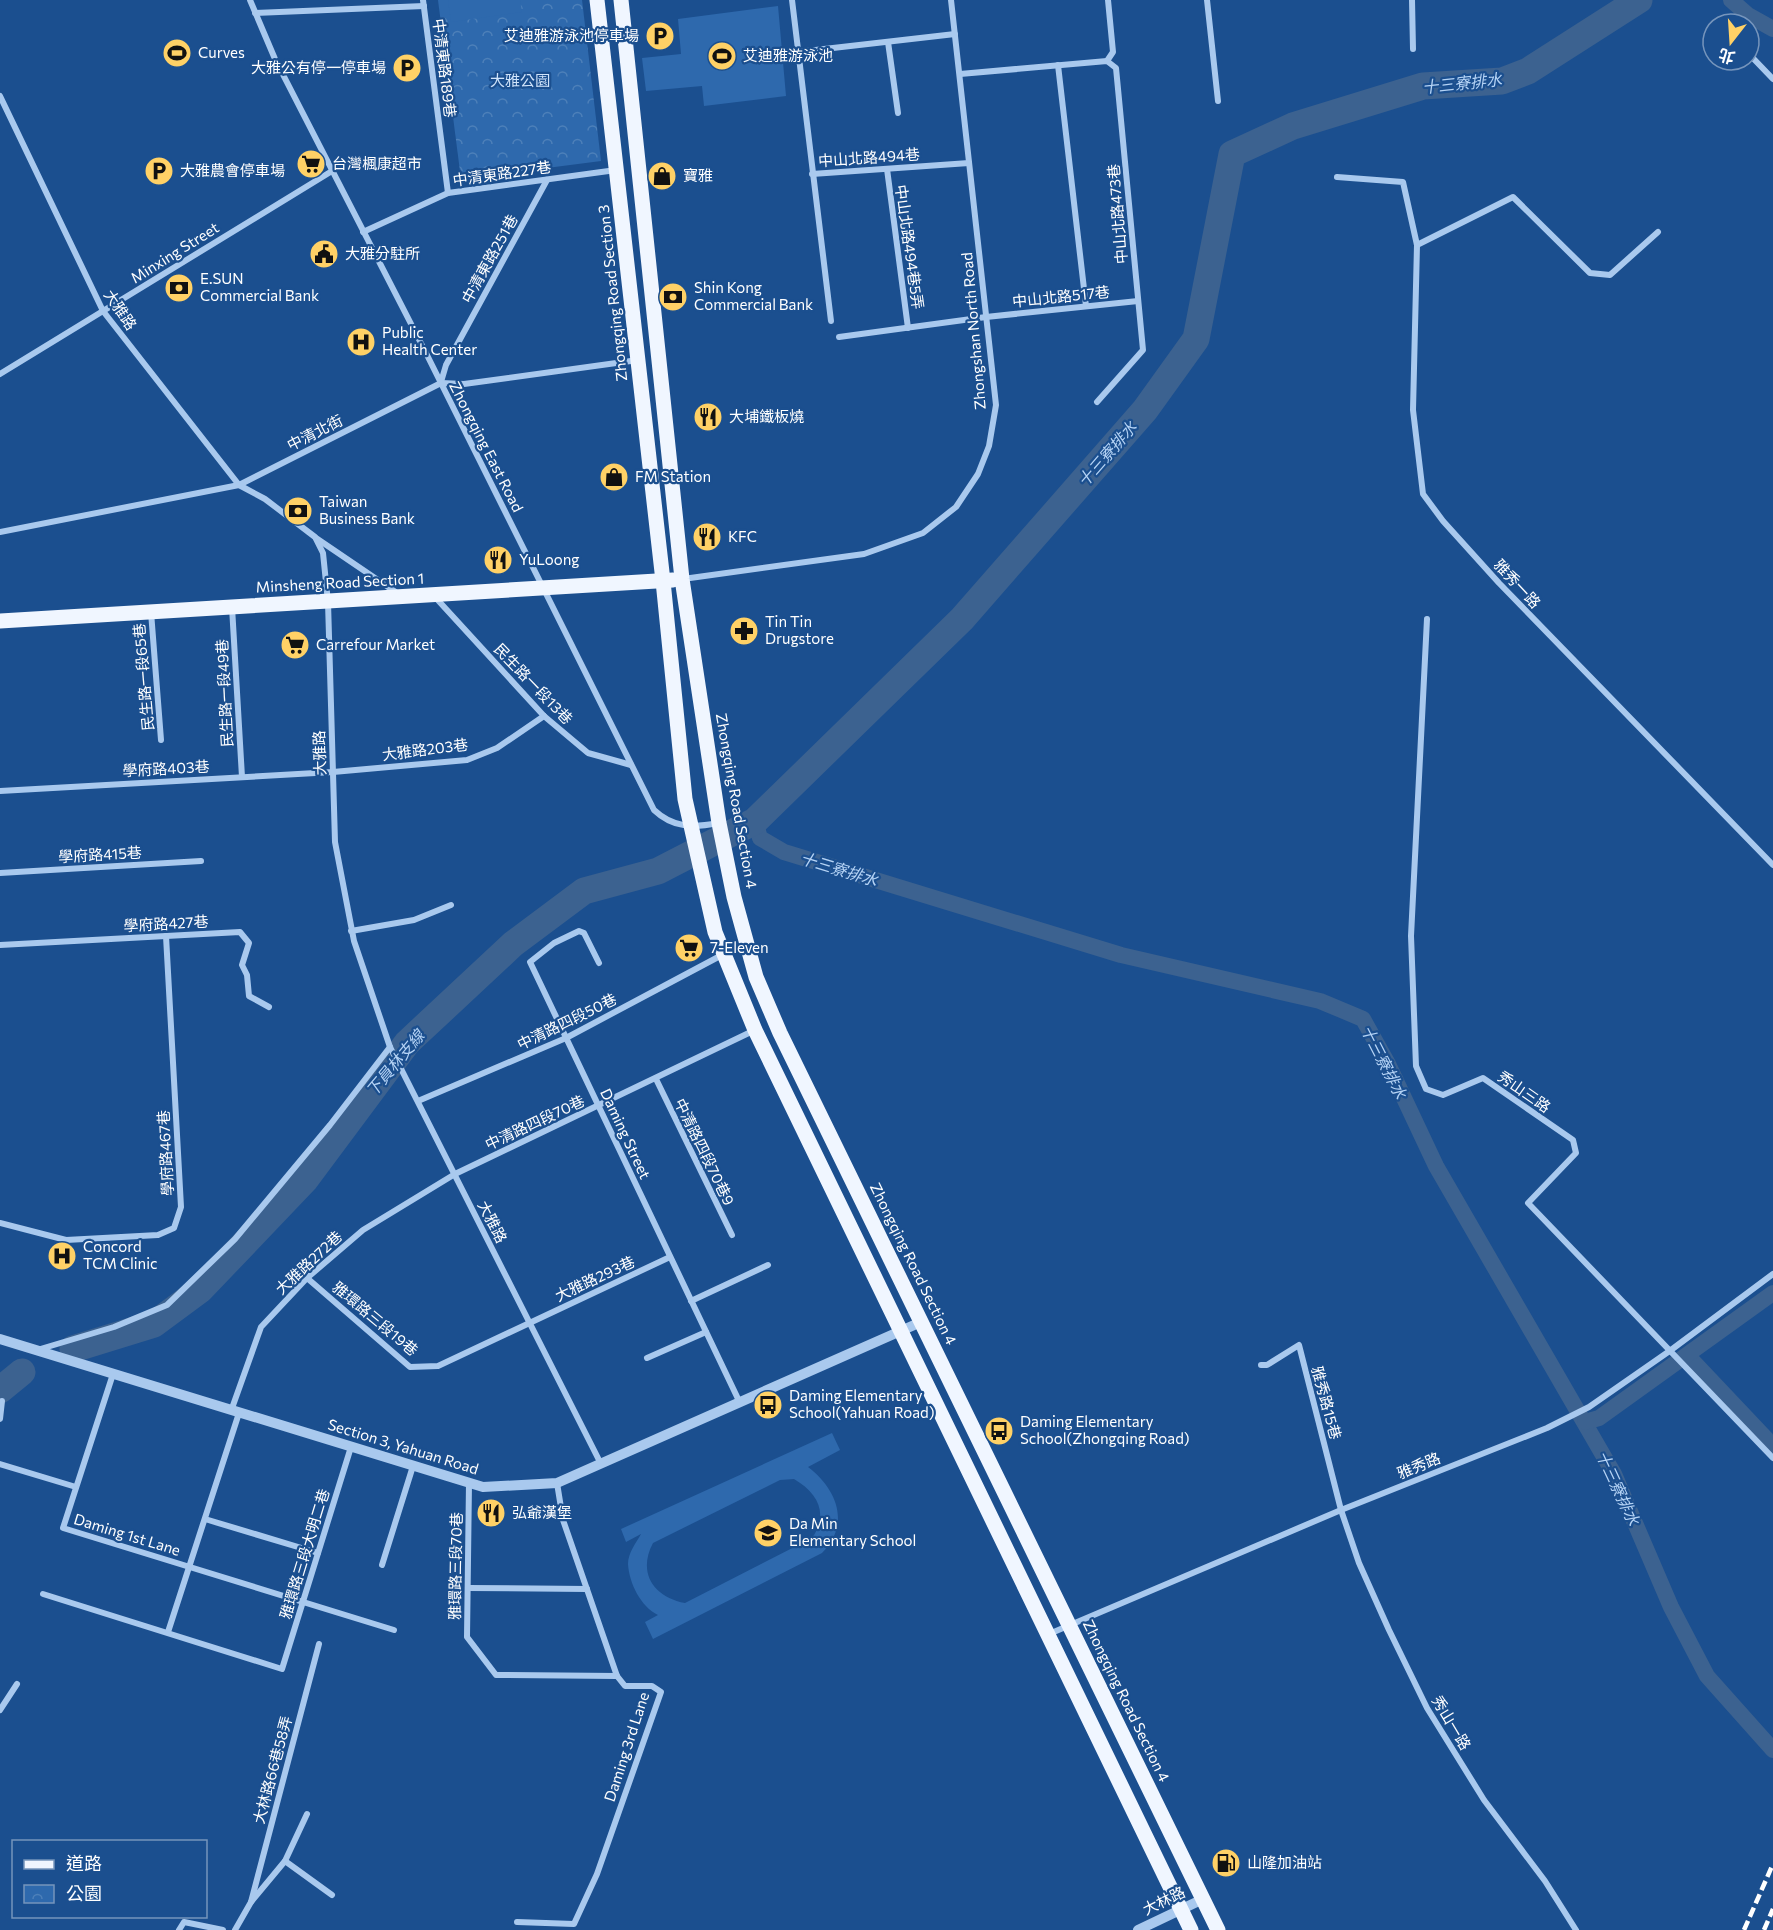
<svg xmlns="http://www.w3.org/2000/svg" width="1773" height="1930" font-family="Commissioner,'Noto Sans TC',sans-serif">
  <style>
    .park { fill: url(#park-crowns) }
    .pitch { fill: #2e69ad; fill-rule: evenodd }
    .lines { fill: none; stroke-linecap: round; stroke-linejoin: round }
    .canal { stroke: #3c6290; stroke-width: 16 }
    .river { stroke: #3c6290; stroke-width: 27 }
    .minor { stroke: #a9c9ee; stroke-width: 6 }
    .tertiary { stroke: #a9c9ee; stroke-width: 10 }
    .primary { stroke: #f0f6ff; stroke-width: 15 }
    .rail { stroke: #fff; stroke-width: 4.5; stroke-dasharray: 10 4.5; stroke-linecap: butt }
    .labels { text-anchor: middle; stroke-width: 4.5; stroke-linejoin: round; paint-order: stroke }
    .poi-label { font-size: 15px; fill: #fff; stroke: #1b4f8f; text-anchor: start }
    .street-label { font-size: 15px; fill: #fff; stroke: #1b4f8f }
    .park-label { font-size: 15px; fill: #cfe3fa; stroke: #1b4f8f }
    .water-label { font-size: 16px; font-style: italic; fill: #b5d3f5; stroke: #1b4f8f }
  </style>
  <defs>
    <pattern id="park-crowns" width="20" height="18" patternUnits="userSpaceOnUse" patternTransform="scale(1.5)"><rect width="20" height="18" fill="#2e69ad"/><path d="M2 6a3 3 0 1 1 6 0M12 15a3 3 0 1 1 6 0" fill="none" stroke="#4d80b9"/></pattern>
  </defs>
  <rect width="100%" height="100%" fill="#1b4f8f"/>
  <path class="park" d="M438 0H582L601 161 461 179Z"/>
  <g class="pitch">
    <path d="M448 0H520L522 12 451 22Z"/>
    <path d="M778 6 786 96 704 106 702 86 646 91 642 58 681 54 678 19Z"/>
    <path d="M832 1433 840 1450 808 1467C837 1489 851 1524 822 1553L653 1639 645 1622 658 1615C641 1607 629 1583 628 1564 628 1553 636 1543 641 1534L626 1542 621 1529ZM794 1479C818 1493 829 1514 812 1538L685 1603C654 1597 637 1573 653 1543L780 1480Z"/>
  </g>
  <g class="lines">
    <g class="canal">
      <path d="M1731 0 1748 15 1773 29"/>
      <path d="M755 821 760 838 784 852 1121 955 1320 1001 1363 1019 1388 1064 1436 1166 1614 1474 1671 1607 1707 1676 1773 1750"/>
      <path d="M1688 1356 1773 1446"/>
      <path d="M1585 1422 1599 1418 1773 1293"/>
    </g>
    <g class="river">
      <path d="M73 1349 154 1324 200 1290 305 1180 407 1043 513 944 584 891 658 871 755 821 962 619 1145 410 1196 339 1232 154 1293 126 1423 86 1502 81 1528 71 1639 0"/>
      <path d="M0 1390 22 1372"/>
    </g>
    <g class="minor">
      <path d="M250 0 275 59 427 355 654 810C673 828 693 828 718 823"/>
      <path d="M423 0 448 193"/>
      <path d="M792 0 831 321"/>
      <path d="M1207 0 1218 101"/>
      <path d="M1412 0 1413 49"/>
      <path d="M255 13 424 6"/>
      <path d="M888 42 898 113"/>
      <path d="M798 52 955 34"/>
      <path d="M1749 54 1773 79"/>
      <path d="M1107 61 1113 52 1108 0"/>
      <path d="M1058 65 1086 306"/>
      <path d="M960 74 1107 61 1116 68 1143 350 1097 402"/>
      <path d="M0 96 103 311 239 485 265 499 315 537 323 553 328 602 335 842 354 941 390 1047 601 1464"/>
      <path d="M887 169 908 328"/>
      <path d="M812 174 969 163"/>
      <path d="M1337 177 1403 182 1417 245 1413 410 1423 494 1443 521 1499 583 1773 865"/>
      <path d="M363 232 448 193 616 170"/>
      <path d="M1417 245 1513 197 1590 273 1610 275 1658 232"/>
      <path d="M839 337 986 317 1138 301"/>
      <path d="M0 374 332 171"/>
      <path d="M441 382 446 365 547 180"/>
      <path d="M0 532 239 485 441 383 464 384 638 360"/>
      <path d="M316 538 397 593"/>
      <path d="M683 579 864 554 923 533 956 507 978 474 989 446 996 405 951 0"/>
      <path d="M435 597 544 716 588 753 631 765"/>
      <path d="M232 607 242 777"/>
      <path d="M151 612 161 740"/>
      <path d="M1427 619 1411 936 1416 1066 1426 1089 1443 1095 1483 1078 1573 1140 1576 1153 1528 1203 1773 1458"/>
      <path d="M0 791 333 772 467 760 497 748 544 716"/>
      <path d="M0 873 201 861"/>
      <path d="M351 931 414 920 451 905"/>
      <path d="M0 945 240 932 249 943 242 965 247 975 249 996 269 1007"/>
      <path d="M599 963 584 933 579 931 554 943 530 962 740 1403"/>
      <path d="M656 1079 732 1235"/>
      <path d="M418 1101 566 1038 722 955"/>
      <path d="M0 1223 66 1240 158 1235 174 1228 181 1207 166 936"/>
      <path d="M307 1278 410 1367 438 1366 670 1257"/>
      <path d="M691 1301 768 1265"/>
      <path d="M37 1350 114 1327 167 1305 235 1239 330 1125 390 1047"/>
      <path d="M647 1358 706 1332"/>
      <path d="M1261 1365H1267L1299 1345 1341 1510 1359 1563 1389 1630 1427 1708 1484 1800 1545 1881 1576 1930"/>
      <path d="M113 1374 63 1528 394 1630"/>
      <path d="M231 1411 261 1327 307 1278 363 1230 455 1174 755 1030"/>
      <path d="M0 1419 2 1401"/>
      <path d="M0 1464 76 1487"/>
      <path d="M469 1483 467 1637 496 1675 617 1676"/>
      <path d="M205 1519 318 1553"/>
      <path d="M382 1565 413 1466"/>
      <path d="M468 1588 587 1589"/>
      <path d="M43 1594 282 1669 351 1447"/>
      <path d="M168 1632 239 1413"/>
      <path d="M1049 1634 1341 1510 1547 1428 1589 1407 1671 1350 1773 1274"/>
      <path d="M0 1710 17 1684"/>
      <path d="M285 1861 332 1895"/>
      <path d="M251 1902 319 1644"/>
      <path d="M517 1922 574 1924 597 1874 661 1692 652 1686H625L617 1676 563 1520 557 1483"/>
      <path d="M179 1930 184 1922 223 1930"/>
      <path d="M235 1930 251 1902 285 1861 307 1814"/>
    </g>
    <g class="tertiary">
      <path d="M0 1339 483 1487 557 1483 921 1322"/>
      <path d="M1138 1930 1203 1899"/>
    </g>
    <g class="primary">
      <path d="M597 0 663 581 685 799 715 932 755 1030 1191 1930"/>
      <path d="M621 0 682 579 719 823 734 897 756 977 780 1033 1218 1930"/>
      <path d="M0 621 673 580"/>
    </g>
    <g class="rail">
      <path d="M1744 1930 1773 1864"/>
      <path d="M1764 1930 1773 1909"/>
    </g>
  </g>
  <defs>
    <g id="parking-disc" transform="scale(1.5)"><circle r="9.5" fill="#ffd166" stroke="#1b4f8f"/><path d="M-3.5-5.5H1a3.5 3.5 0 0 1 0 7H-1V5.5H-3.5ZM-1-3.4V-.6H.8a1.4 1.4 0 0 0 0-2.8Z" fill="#111"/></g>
    <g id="stadium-disc" transform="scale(1.5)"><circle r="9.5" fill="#ffd166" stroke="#1b4f8f"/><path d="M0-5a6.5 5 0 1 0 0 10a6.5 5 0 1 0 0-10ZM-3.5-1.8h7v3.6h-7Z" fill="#111"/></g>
    <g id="supermarket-disc" transform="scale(1.5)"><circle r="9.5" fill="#ffd166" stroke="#1b4f8f"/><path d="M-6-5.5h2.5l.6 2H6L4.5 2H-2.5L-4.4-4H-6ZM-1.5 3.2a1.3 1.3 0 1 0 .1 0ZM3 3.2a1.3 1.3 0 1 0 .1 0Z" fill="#111"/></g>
    <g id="shop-disc" transform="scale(1.5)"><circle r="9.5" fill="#ffd166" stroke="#1b4f8f"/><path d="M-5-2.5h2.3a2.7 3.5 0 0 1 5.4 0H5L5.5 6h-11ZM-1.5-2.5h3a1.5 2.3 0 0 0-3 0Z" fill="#111"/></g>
    <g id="civic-disc" transform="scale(1.5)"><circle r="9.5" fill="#ffd166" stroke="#1b4f8f"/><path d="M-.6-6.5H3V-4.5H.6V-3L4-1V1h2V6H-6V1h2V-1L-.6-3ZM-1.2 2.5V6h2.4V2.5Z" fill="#111"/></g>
    <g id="bank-disc" transform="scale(1.5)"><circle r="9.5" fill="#ffd166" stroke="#1b4f8f"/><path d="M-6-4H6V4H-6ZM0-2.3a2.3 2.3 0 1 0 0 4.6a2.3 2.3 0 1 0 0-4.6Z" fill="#111"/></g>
    <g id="hospital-disc" transform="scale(1.5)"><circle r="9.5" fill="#ffd166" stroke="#1b4f8f"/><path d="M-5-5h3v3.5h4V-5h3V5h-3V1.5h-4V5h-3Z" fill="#111"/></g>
    <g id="restaurant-disc" transform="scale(1.5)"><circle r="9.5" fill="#ffd166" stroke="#1b4f8f"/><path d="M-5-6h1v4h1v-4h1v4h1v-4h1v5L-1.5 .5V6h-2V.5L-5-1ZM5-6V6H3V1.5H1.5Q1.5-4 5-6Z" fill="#111"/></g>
    <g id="pharmacy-disc" transform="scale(1.5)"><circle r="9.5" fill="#ffd166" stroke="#1b4f8f"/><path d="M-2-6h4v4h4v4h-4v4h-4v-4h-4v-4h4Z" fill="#111"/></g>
    <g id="bus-disc" transform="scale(1.5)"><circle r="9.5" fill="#ffd166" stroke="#1b4f8f"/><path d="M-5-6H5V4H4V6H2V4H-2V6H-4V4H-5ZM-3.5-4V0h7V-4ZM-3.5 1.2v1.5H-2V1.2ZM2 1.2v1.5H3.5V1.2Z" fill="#111"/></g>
    <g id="school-disc" transform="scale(1.5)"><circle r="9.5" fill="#ffd166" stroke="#1b4f8f"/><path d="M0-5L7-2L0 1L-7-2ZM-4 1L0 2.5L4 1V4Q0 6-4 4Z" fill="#111"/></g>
    <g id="fuel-disc" transform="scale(1.5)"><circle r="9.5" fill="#ffd166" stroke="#1b4f8f"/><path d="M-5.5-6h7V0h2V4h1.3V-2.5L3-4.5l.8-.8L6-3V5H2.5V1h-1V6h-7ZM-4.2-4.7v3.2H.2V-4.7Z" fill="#111"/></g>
  </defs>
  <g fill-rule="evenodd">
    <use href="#parking-disc" x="660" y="36"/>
    <use href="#stadium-disc" x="177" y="53"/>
    <use href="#stadium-disc" x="722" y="56"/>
    <use href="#parking-disc" x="407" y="68"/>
    <use href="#supermarket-disc" x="311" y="164"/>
    <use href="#parking-disc" x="159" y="171"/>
    <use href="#shop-disc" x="662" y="176"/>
    <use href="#civic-disc" x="324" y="254"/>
    <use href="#bank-disc" x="179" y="288"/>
    <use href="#bank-disc" x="673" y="297"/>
    <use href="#hospital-disc" x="361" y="342"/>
    <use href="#restaurant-disc" x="708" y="417"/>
    <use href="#shop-disc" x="614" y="477"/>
    <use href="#bank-disc" x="298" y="511"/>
    <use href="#restaurant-disc" x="707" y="537"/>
    <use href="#restaurant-disc" x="498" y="560"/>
    <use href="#pharmacy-disc" x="744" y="631"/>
    <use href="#supermarket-disc" x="295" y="645"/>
    <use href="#supermarket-disc" x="689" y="948"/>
    <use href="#hospital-disc" x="62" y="1256"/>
    <use href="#bus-disc" x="768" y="1405"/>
    <use href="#bus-disc" x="999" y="1431"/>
    <use href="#restaurant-disc" x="491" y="1513"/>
    <use href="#school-disc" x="768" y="1533"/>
    <use href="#fuel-disc" x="1226" y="1863"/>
  </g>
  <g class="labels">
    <g class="poi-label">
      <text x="639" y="41" text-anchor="end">艾迪雅游泳池停車場</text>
      <text x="198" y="58">Curves</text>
      <text x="743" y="61">艾迪雅游泳池</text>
      <text x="386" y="73" text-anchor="end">大雅公有停一停車場</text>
      <text x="332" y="169">台灣楓康超市</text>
      <text x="180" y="176">大雅農會停車場</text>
      <text x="683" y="181">寶雅</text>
      <text x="345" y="259">大雅分駐所</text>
      <text x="200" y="284">E.SUN<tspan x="200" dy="17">Commercial Bank</tspan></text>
      <text x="694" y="293">Shin Kong<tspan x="694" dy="17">Commercial Bank</tspan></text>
      <text x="382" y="338">Public<tspan x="382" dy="17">Health Center</tspan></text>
      <text x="729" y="422">大埔鐵板燒</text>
      <text x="635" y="482">FM Station</text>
      <text x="319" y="507">Taiwan<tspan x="319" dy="17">Business Bank</tspan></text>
      <text x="728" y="542">KFC</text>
      <text x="519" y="565">YuLoong</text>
      <text x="765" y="627">Tin Tin<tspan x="765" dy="17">Drugstore</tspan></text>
      <text x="316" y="650">Carrefour Market</text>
      <text x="710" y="953">7-Eleven</text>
      <text x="83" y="1252">Concord<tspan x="83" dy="17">TCM Clinic</tspan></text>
      <text x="789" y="1401">Daming Elementary<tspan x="789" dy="17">School(Yahuan Road)</tspan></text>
      <text x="1020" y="1427">Daming Elementary<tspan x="1020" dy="17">School(Zhongqing Road)</tspan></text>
      <text x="512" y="1518">弘爺漢堡</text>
      <text x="789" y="1529">Da Min<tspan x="789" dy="17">Elementary School</tspan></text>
      <text x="1247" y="1868">山隆加油站</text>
    </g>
    <g class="street-label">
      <text transform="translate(444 68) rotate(83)" y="5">中清東路189巷</text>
      <text transform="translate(869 158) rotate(-4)" y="5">中山北路494巷</text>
      <text transform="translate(502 174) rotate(-8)" y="5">中清東路227巷</text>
      <text transform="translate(1118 214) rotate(-95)" y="5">中山北路473巷</text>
      <text transform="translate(909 247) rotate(82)" y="5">中山北路494巷5弄</text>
      <text transform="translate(175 253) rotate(-32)" y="5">Minxing Street</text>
      <text transform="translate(490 259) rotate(-61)" y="5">中清東路251巷</text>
      <text transform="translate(613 293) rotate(-96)" y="5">Zhongqing Road Section 3</text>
      <text transform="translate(1061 297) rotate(-6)" y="5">中山北路517巷</text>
      <text transform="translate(120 310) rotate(56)" y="5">大雅路</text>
      <text transform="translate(974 331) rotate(-95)" y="5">Zhongshan North Road</text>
      <text transform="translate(315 433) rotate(-27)" y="5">中清北街</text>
      <text transform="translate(486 447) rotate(63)" y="5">Zhongqing East Road</text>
      <text transform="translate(340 583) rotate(-3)" y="5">Minsheng Road Section 1</text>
      <text transform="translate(1517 584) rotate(47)" y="5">雅秀一路</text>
      <text transform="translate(144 677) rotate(-95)" y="5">民生路一段65巷</text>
      <text transform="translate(533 684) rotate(46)" y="5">民生路一段13巷</text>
      <text transform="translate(225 693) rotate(-93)" y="5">民生路一段49巷</text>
      <text transform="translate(425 750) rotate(-7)" y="5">大雅路203巷</text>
      <text transform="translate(320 753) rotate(-92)" y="5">大雅路</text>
      <text transform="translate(166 769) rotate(-3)" y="5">學府路403巷</text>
      <text transform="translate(736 801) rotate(80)" y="5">Zhongqing Road Section 4</text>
      <text transform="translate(100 855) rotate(-3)" y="5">學府路415巷</text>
      <text transform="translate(166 924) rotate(-3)" y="5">學府路427巷</text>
      <text transform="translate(567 1022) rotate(-26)" y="5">中清路四段50巷</text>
      <text transform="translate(1524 1092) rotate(35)" y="5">秀山三路</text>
      <text transform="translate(535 1123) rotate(-25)" y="5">中清路四段70巷</text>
      <text transform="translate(625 1134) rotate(65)" y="5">Daming Street</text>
      <text transform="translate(704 1152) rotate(64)" y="5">中清路四段70巷9</text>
      <text transform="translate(166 1153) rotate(-93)" y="5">學府路467巷</text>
      <text transform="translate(492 1222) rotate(63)" y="5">大雅路</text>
      <text transform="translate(309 1263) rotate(-43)" y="5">大雅路272巷</text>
      <text transform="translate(913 1264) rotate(64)" y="5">Zhongqing Road Section 4</text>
      <text transform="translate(595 1279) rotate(-25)" y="5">大雅路293巷</text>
      <text transform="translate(375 1319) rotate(40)" y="5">雅環路三段19巷</text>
      <text transform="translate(1326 1403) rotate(75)" y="5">雅秀路15巷</text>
      <text transform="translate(403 1447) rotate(17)" y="5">Section 3, Yahuan Road</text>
      <text transform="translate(1419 1466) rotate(-22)" y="5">雅秀路</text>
      <text transform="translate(127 1535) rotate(17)" y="5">Daming 1st Lane</text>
      <text transform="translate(305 1554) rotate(-73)" y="5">雅環路三段大明二巷</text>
      <text transform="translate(456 1566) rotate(-89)" y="5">雅環路三段70巷</text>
      <text transform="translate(1126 1701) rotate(64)" y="5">Zhongqing Road Section 4</text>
      <text transform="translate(1451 1723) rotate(59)" y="5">秀山一路</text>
      <text transform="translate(627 1747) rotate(-72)" y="5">Daming 3rd Lane</text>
      <text transform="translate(273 1770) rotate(-75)" y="5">大林路66巷58弄</text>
      <text transform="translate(1164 1901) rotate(-26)" y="5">大林路</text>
    </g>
    <g class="park-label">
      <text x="520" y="86">大雅公園</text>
    </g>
    <g class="water-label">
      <text transform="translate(1462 83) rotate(-6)" y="6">十三寮排水</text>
      <text transform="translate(1107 454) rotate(-49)" y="6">十三寮排水</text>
      <text transform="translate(839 869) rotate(17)" y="6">十三寮排水</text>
      <text transform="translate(1384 1062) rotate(63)" y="6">十三寮排水</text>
      <text transform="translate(395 1063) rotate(-50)" y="6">下員林支線</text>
      <text transform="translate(1618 1488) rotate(65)" y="6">十三寮排水</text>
    </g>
  </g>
  <rect x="12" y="1840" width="195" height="78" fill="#1b4f8f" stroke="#7695bc" stroke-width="1.5"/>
  <rect x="24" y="1860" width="30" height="9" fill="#f0f6ff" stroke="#7695bc" stroke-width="1.5"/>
  <text x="66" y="1870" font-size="18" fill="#ffffff">道路</text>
  <rect x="24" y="1885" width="30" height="18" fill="url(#park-crowns)" stroke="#7695bc" stroke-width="1.5"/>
  <text x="66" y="1900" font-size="18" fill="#ffffff">公園</text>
  <g transform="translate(1731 42) rotate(197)"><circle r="28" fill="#1b4f8f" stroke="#7695bc" stroke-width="1.5"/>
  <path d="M0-4.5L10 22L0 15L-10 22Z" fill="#ffd166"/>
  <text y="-9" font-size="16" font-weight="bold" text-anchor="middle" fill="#ffffff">北</text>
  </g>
</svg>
